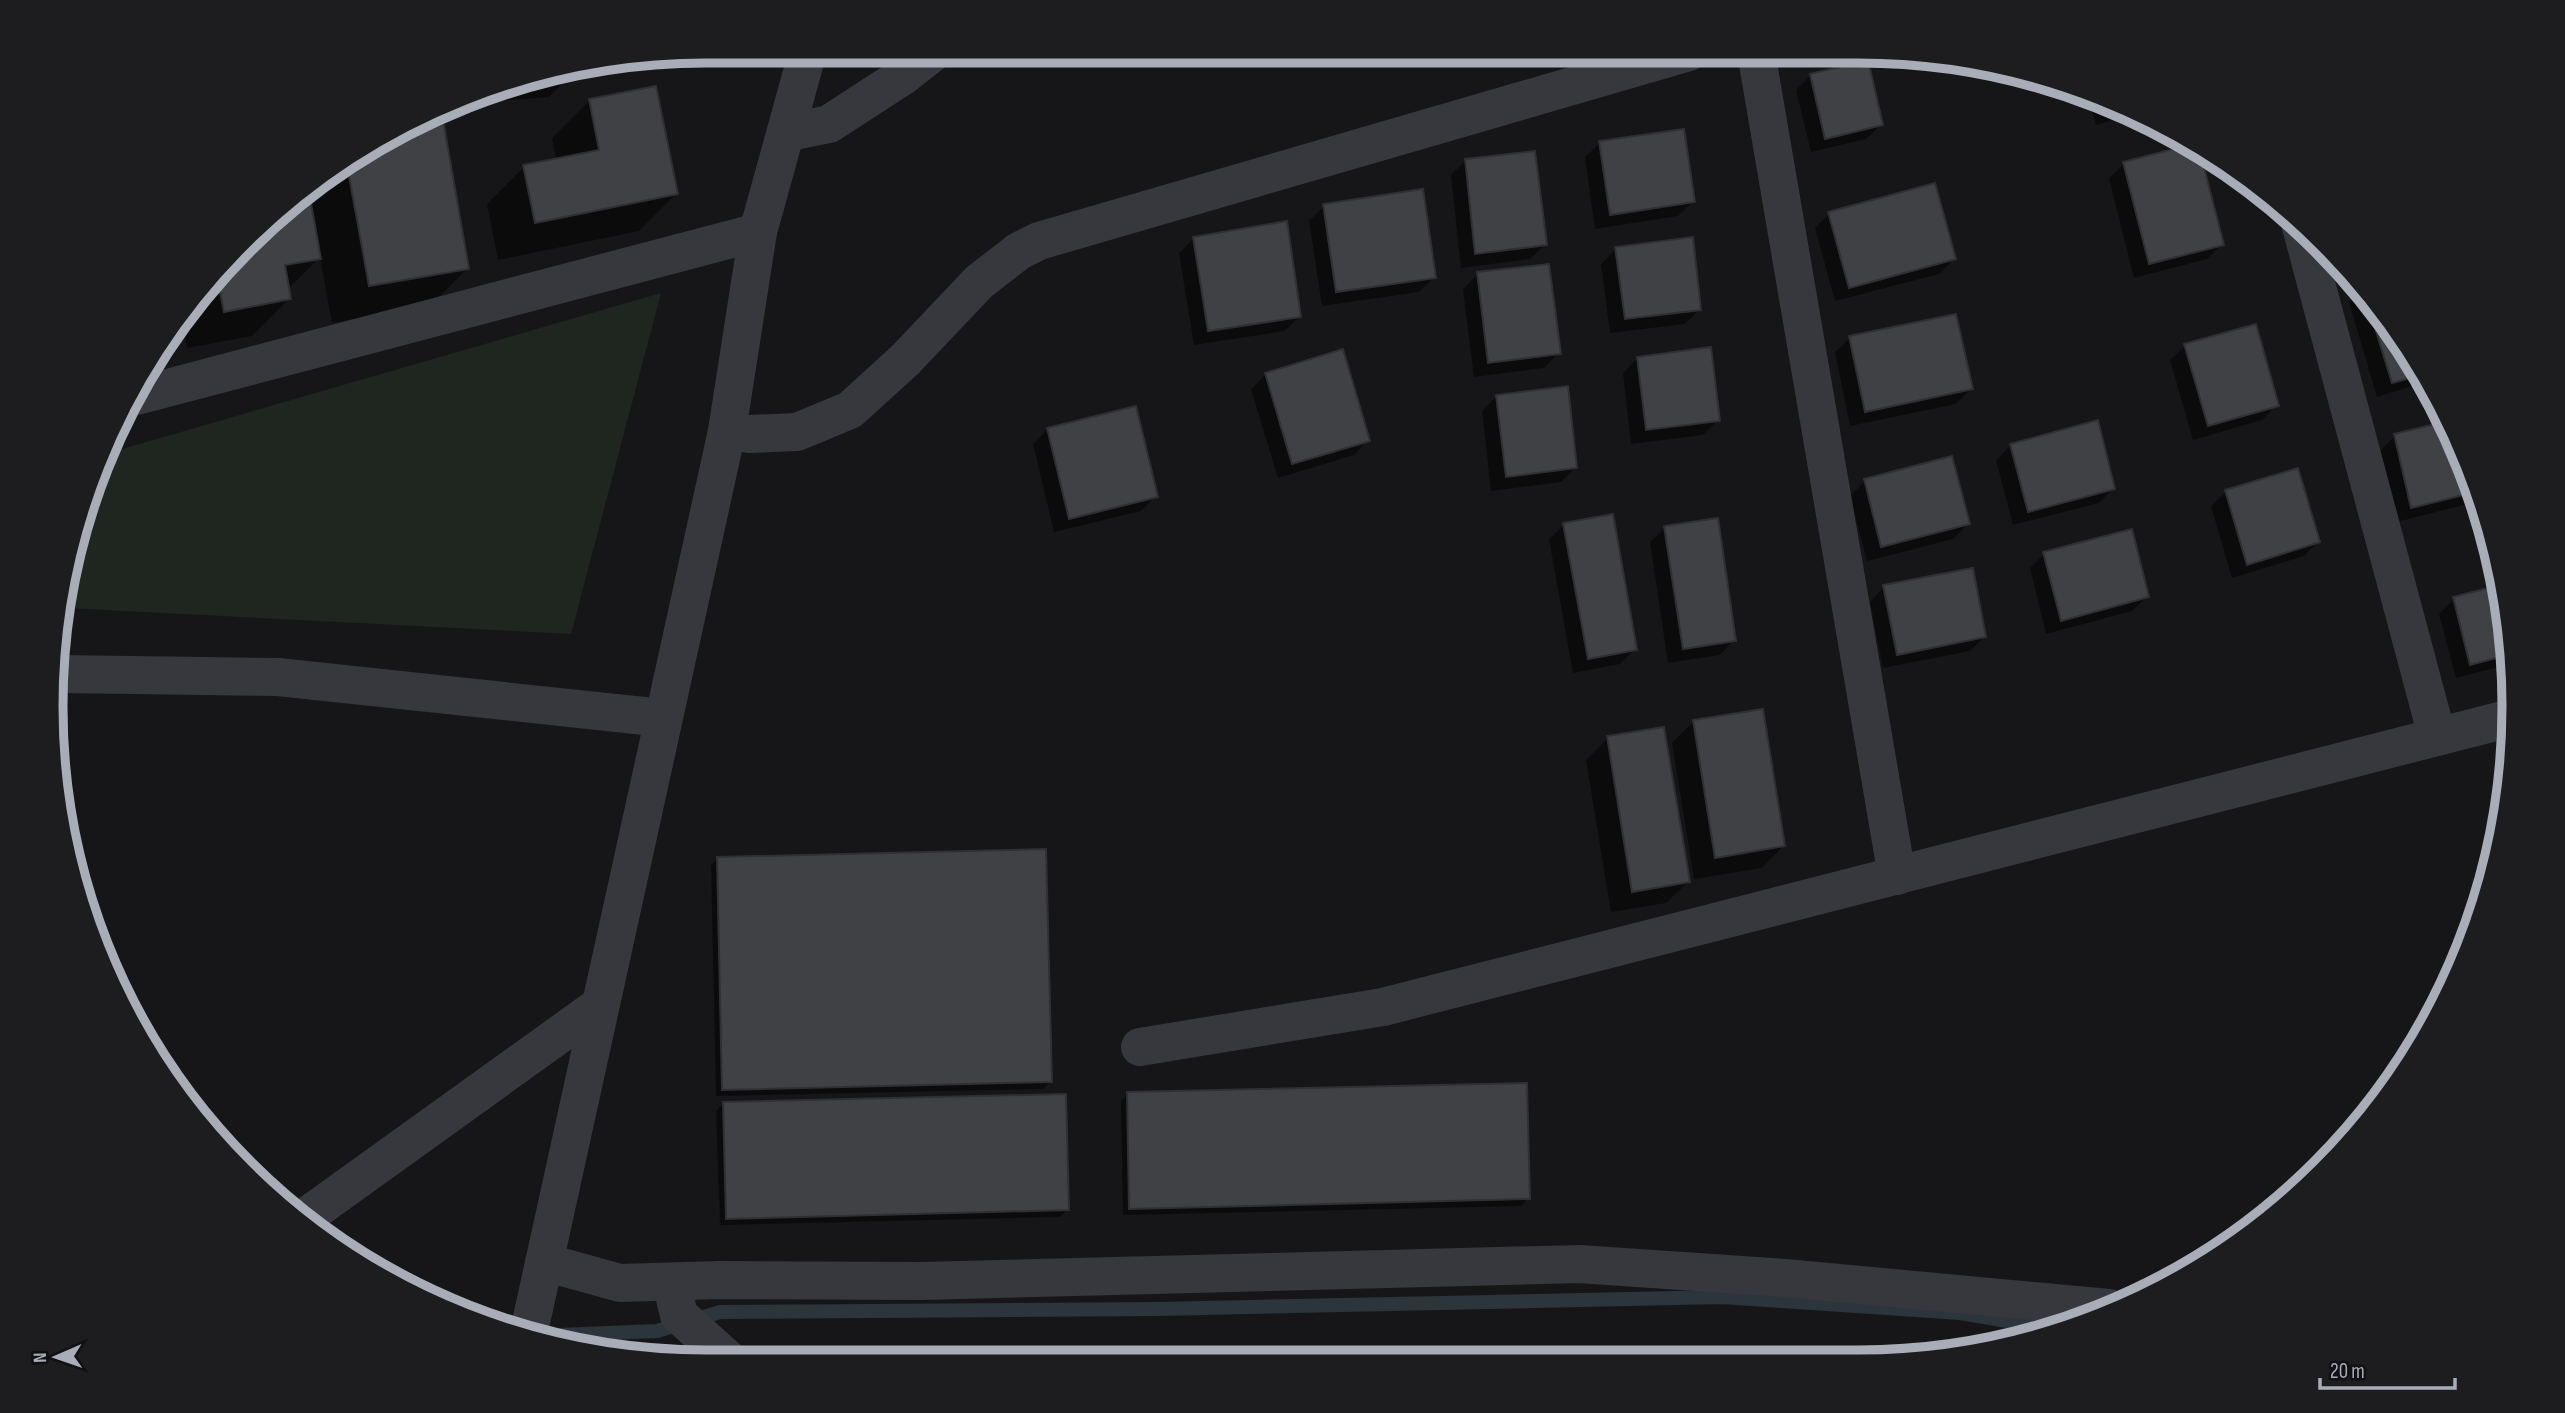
<svg xmlns="http://www.w3.org/2000/svg" width="2565" height="1413" font-family="'Sofia Sans Condensed',sans-serif">
  <style>
    .green { fill: #1e261f }
    .shadow { fill: #0007 }
    .lines { fill: none; stroke-linecap: round; stroke-linejoin: round }
    .stream { stroke: #2c353c; stroke-width: 14 }
    .building { fill: #404145; stroke: #303034; stroke-width: 2 }
    .minor { stroke: #37383d; stroke-width: 38 }
    .rim { fill: none; stroke: #a8adb8; stroke-width: 9 }
  </style>
  <rect width="100%" height="100%" fill="#161618"/>
  <path class="green" d="M661 293 571 634 66 608 73 537 112 452Z"/>
  <g class="shadow">
    <path d="M573 73 549 97 461 104 495 86Z"/>
    <path d="M1811 75 1881 125 1866 139 1811 152 1796 90Z"/>
    <path d="M2088 98 2131 115 2096 125Z"/>
    <path d="M589 101 676 194 639 231 498 260 487 204 524 167 556 161 552 138Z"/>
    <path d="M440 115 467 269 430 306 332 323 320 257 288 289 289 299 252 336 187 348 182 326 157 351 161 343 307 187Z"/>
    <path d="M1600 143 1693 202 1678 216 1595 229 1585 157Z"/>
    <path d="M2195 145 2222 244 2207 259 2134 278 2109 178 2124 164Z"/>
    <path d="M1465 161 1545 245 1530 259 1461 268 1451 175Z"/>
    <path d="M1324 206 1434 277 1419 292 1322 306 1309 221Z"/>
    <path d="M1829 214 1954 259 1939 274 1835 301 1815 228Z"/>
    <path d="M1194 238 1300 316 1285 331 1194 345 1179 253Z"/>
    <path d="M1616 249 1700 309 1685 324 1610 333 1601 264Z"/>
    <path d="M1478 274 1559 353 1544 368 1474 377 1463 289Z"/>
    <path d="M2361 289 2378 307 2425 382 2377 397 2349 302Z"/>
    <path d="M1850 338 1971 389 1956 404 1850 426 1835 352Z"/>
    <path d="M2185 346 2277 405 2262 420 2193 440 2170 360Z"/>
    <path d="M1638 358 1718 420 1703 435 1631 444 1623 373Z"/>
    <path d="M1266 374 1368 440 1354 455 1278 478 1251 389Z"/>
    <path d="M1497 396 1575 468 1561 482 1491 491 1482 411Z"/>
    <path d="M2449 422 2479 501 2397 522 2380 451 2395 436Z"/>
    <path d="M1048 429 1156 496 1141 511 1054 532 1033 444Z"/>
    <path d="M2011 445 2113 488 2099 503 2013 525 1996 460Z"/>
    <path d="M1865 481 1968 524 1953 539 1867 561 1850 496Z"/>
    <path d="M2226 492 2318 542 2304 556 2232 578 2211 506Z"/>
    <path d="M1564 525 1635 649 1620 664 1573 673 1549 539Z"/>
    <path d="M1665 528 1734 640 1720 655 1668 663 1650 542Z"/>
    <path d="M2044 554 2147 597 2132 611 2046 634 2030 568Z"/>
    <path d="M2500 586 2513 663 2456 678 2439 614 2454 599Z"/>
    <path d="M1884 587 1985 636 1970 651 1883 668 1870 602Z"/>
    <path d="M1694 721 1783 846 1762 868 1694 879 1672 743Z"/>
    <path d="M1608 738 1688 882 1666 903 1611 912 1586 760Z"/>
    <path d="M718 858 1050 1082 1043 1089 716 1096 711 865Z"/>
    <path d="M1128 1094 1528 1199 1521 1206 1123 1215 1121 1101Z"/>
    <path d="M723 1104 1067 1210 1060 1217 720 1225 716 1111Z"/>
  </g>
  <g class="lines">
    <path class="stream" d="M492 1321 559 1335 657 1331 720 1312 1158 1309 1722 1297 1960 1313 2060 1330"/>
  </g>
  <g class="building">
    <path d="M1868 60 1883 125 1825 139 1810 74Z"/>
    <path d="M656 86 678 194 535 223 523 165 599 150 589 99Z"/>
    <path d="M442 114 469 269 369 286 347 165Z"/>
    <path d="M1684 129 1695 202 1610 215 1599 141Z"/>
    <path d="M2193 144 2199 148 2224 245 2149 264 2123 162Z"/>
    <path d="M1535 151 1547 245 1475 254 1465 159Z"/>
    <path d="M1935 183 1956 259 1849 288 1828 212Z"/>
    <path d="M308 186 321 259 285 265 291 299 224 312 218 282Z"/>
    <path d="M1423 189 1436 278 1336 292 1323 204Z"/>
    <path d="M1287 221 1301 317 1208 331 1193 237Z"/>
    <path d="M1693 237 1701 310 1625 319 1615 247Z"/>
    <path d="M1549 264 1561 354 1488 363 1477 272Z"/>
    <path d="M2364 292 2378 307 2421 375 2392 383Z"/>
    <path d="M1956 314 1973 389 1865 412 1849 336Z"/>
    <path d="M2256 324 2279 406 2208 426 2184 344Z"/>
    <path d="M1711 347 1720 421 1646 430 1637 357Z"/>
    <path d="M1343 349 1370 441 1292 464 1265 373Z"/>
    <path d="M1568 386 1577 468 1506 477 1496 395Z"/>
    <path d="M1136 406 1158 497 1069 519 1047 428Z"/>
    <path d="M2098 420 2115 489 2028 512 2010 444Z"/>
    <path d="M2448 421 2475 492 2411 508 2394 434Z"/>
    <path d="M1952 456 1970 524 1881 547 1864 479Z"/>
    <path d="M2298 468 2320 542 2247 565 2225 490Z"/>
    <path d="M1613 514 1637 650 1588 659 1563 523Z"/>
    <path d="M1718 518 1736 641 1683 649 1664 526Z"/>
    <path d="M2132 529 2149 597 2061 621 2043 552Z"/>
    <path d="M1973 568 1986 637 1897 655 1883 585Z"/>
    <path d="M2500 585 2511 654 2470 665 2453 597Z"/>
    <path d="M1763 709 1785 846 1715 858 1693 720Z"/>
    <path d="M1664 727 1690 882 1632 892 1607 736Z"/>
    <path d="M1046 849 1052 1082 722 1090 717 857Z"/>
    <path d="M1527 1083 1530 1199 1129 1209 1127 1092Z"/>
    <path d="M1066 1094 1069 1210 726 1219 723 1102Z"/>
  </g>
  <g class="lines">
    <g class="minor">
      <path d="M1756 52 1897 876"/>
      <path d="M788 128 800 130 829 124 903 76 935 51"/>
      <path d="M2300 223 2437 736"/>
      <path d="M137 396 758 232"/>
      <path d="M727 431 749 434 797 432 850 410 905 360 979 282 1019 251 1039 241 1689 52"/>
      <path d="M60 674 278 677 663 718"/>
      <path d="M1140 1047 1383 1007 2511 718"/>
      <path d="M307 1216 599 1006"/>
      <path d="M544 1262 620 1283 720 1280 921 1281 1579 1264 1785 1278 2109 1308"/>
      <path d="M671 1282 679 1315 730 1361"/>
      <path d="M528 1336 727 431 758 232 808 51"/>
    </g>
  </g>
  <path d="M0 0H2565V1413H0ZM706 63H1859A643 643 0 0 1 2502 706V707A643 643 0 0 1 1859 1350H706A643 643 0 0 1 63 707V706A643 643 0 0 1 706 63Z" fill="#1d1d20" fill-rule="evenodd"/>
  <path class="rim" d="M706 63H1859A643 643 0 0 1 2502 706V707A643 643 0 0 1 1859 1350H706A643 643 0 0 1 63 707V706A643 643 0 0 1 706 63Z"/>
  <g transform="translate(56 1357) rotate(268)" stroke="#111113" stroke-width="5" paint-order="stroke">
  <path d="M0-5L12 26L0 18L-12 26Z" fill="#a8adb8"/>
  <text y="-10" font-size="19" font-weight="bold" text-anchor="middle" fill="#a8adb8">N</text>
  </g>
  <path d="M2320 1378v10h135v-10" fill="none" stroke="#a8adb8" stroke-width="3.5"/>
  <text x="2330" y="1378" font-size="21" fill="#a8adb8" stroke="#111113" stroke-width="5" paint-order="stroke">20 m</text>
</svg>
